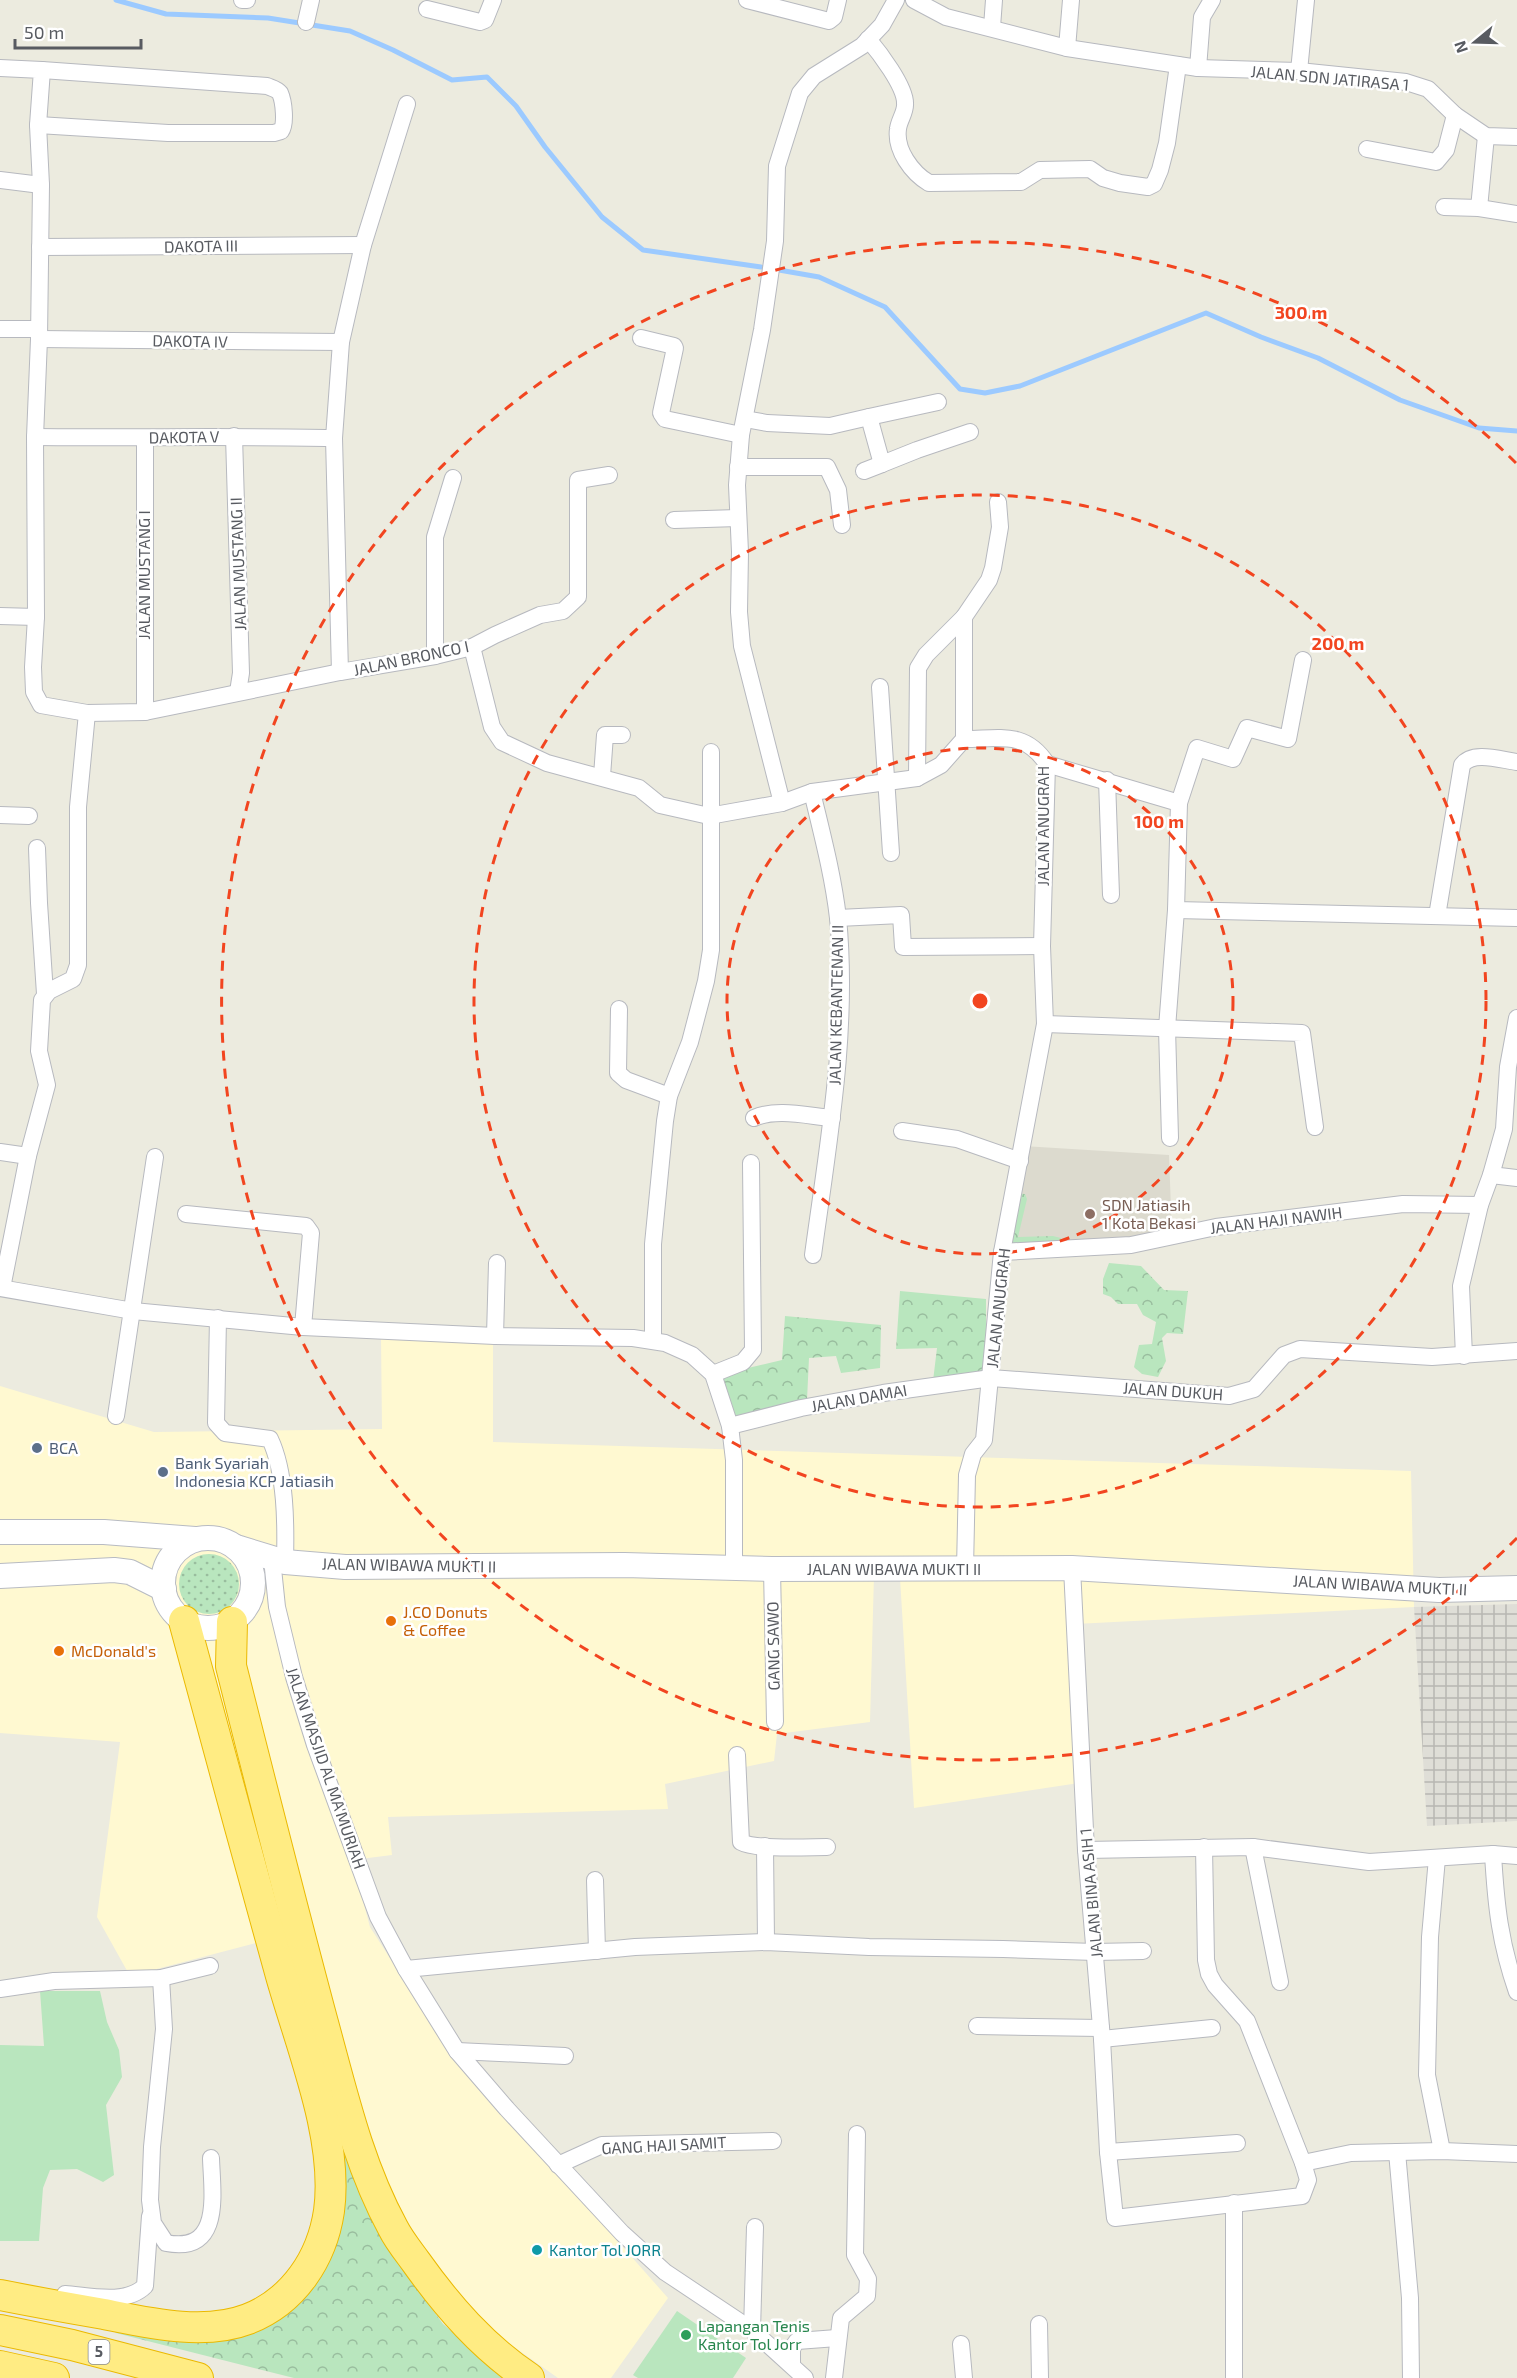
<svg xmlns="http://www.w3.org/2000/svg" width="1517" height="2378" font-family="'Exo 2',sans-serif">
  <style>
    .commercial { fill: #fff9d1 }
    .industrial { fill: url(#industrial-grid) }
    .education { fill: #dcdace }
    .green { fill: #b9e6be }
    .forest { fill: url(#forest-crowns) }
    .garden { fill: url(#garden-dots) }
    .lines { fill: none; stroke-linecap: round; stroke-linejoin: round }
    .stream { stroke: #9ccaff; stroke-width: 5 }
    .minor-casing { stroke: #b7b9bf; stroke-width: 18 }
    .secondary-casing { stroke: #b8bbc2; stroke-width: 26 }
    .motorway-casing { stroke: #ebb900; stroke-width: 32 }
    .minor { stroke: #fff; stroke-width: 16 }
    .secondary { stroke: #fff; stroke-width: 24 }
    .motorway { stroke: #ffec83; stroke-width: 30 }
    .ring { fill: none; stroke: #f24520; stroke-width: 3; stroke-dasharray: 10 8 }
    .education-dot { fill: #8d6e63; stroke: #fff; stroke-width: 2 }
    .service-dot { fill: #5c6f8a; stroke: #fff; stroke-width: 2 }
    .food-dot { fill: #e8710a; stroke: #fff; stroke-width: 2 }
    .culture-dot { fill: #0f9aa8; stroke: #fff; stroke-width: 2 }
    .leisure-dot { fill: #2e9e5b; stroke: #fff; stroke-width: 2 }
    .labels { text-anchor: middle; stroke-width: 5; stroke-linejoin: round; paint-order: stroke }
    .shield { fill: #fff; stroke: #8a8c90; stroke-width: 1.5 }
    .shield-label { font-size: 15px; font-weight: bold; fill: #585b61 }
    .street-label { font-size: 16px; fill: #585b61; stroke: #fff }
    .education-label { font-size: 16px; fill: #785e54; stroke: #fff; text-anchor: start }
    .service-label { font-size: 16px; fill: #4e5e75; stroke: #fff; text-anchor: start }
    .food-label { font-size: 16px; fill: #c56008; stroke: #fff; text-anchor: start }
    .culture-label { font-size: 16px; fill: #0d838f; stroke: #fff; text-anchor: start }
    .leisure-label { font-size: 16px; fill: #27864d; stroke: #fff; text-anchor: start }
    .centre { fill: #f24520; stroke: #fff; stroke-width: 3 }
    .ring-label { font-size: 18px; text-anchor: middle; font-weight: bold; fill: #f24520; stroke: #fff; stroke-width: 5; stroke-linejoin: round; paint-order: stroke }
  </style>
  <defs>
    <pattern id="industrial-grid" width="8" height="8" patternUnits="userSpaceOnUse" patternTransform="scale(1.5)"><rect width="8" height="8" fill="#dfded7"/><path d="M0 4h8M4 0v8" fill="none" stroke="#b8b7b2"/></pattern>
    <pattern id="forest-crowns" width="20" height="18" patternUnits="userSpaceOnUse" patternTransform="scale(1.5)"><rect width="20" height="18" fill="#b9e6be"/><path d="M2 6a3 3 0 1 1 6 0M12 15a3 3 0 1 1 6 0" fill="none" stroke="#99bd9e"/></pattern>
    <pattern id="garden-dots" width="8" height="8" patternUnits="userSpaceOnUse" patternTransform="scale(1.5)"><rect width="8" height="8" fill="#b9e6be"/><path d="M2 2h.1M6 6h.1" fill="none" stroke="#99bd9e" stroke-width="1.8" stroke-linecap="round"/></pattern>
  </defs>
  <rect width="100%" height="100%" fill="#ecebdf"/>
  <path class="commercial" d="M381 1337 493 1341V1442L1411 1471 1414 1607 1075 1624 1079 1783 914 1808 900 1578 874 1575 870 1722 777 1734 774 1761 665 1784 668 1809 388 1817 392 1855 352 1860 370 1927 450 2052 668 2298 611 2378H558L490 2330 402 2229 302 1931 130 1976 97 1917 120 1742 0 1733V1386L154 1432 382 1429Z"/>
  <path class="industrial" d="M1517 1604V1821L1427 1826 1414 1607Z"/>
  <path class="education" d="M1023 1146 1169 1155 1172 1236 1002 1252Z"/>
  <g class="green">
    <path d="M40 1991H100L107 2022 119 2050 122 2077 106 2105 114 2175 103 2182 77 2169 50 2170 43 2188 39 2241H0V2045L44 2046Z"/>
    <path d="M677 2311 746 2358 733 2378H638L633 2375Z"/>
  </g>
  <g class="forest">
    <path d="M1014 1193 1025 1194 1027 1199 1018 1237 1053 1236 1061 1238 1062 1249 1002 1252Z"/>
    <path d="M1109 1263 1141 1266 1164 1290 1188 1291 1183 1334 1167 1333 1162 1338 1166 1361 1158 1377 1142 1374 1134 1367 1139 1345 1152 1344 1156 1322 1143 1315 1137 1304H1118L1111 1297 1103 1294V1279Z"/>
    <path d="M900 1291 986 1299V1375L933 1381 937 1348 896 1349Z"/>
    <path d="M785 1316 881 1325 880 1368 841 1373 836 1356 809 1358 807 1400 736 1418 722 1374 782 1360Z"/>
    <path d="M336 2132 402 2267 443 2324 505 2378H294L116 2333 111 2327 160 2335 303 2291Z"/>
  </g>
  <circle class="garden" cx="209" cy="1584" r="30"/>
  <g class="lines">
    <g class="stream">
      <path d="M116 0 166 14 268 18 350 31 393 50 452 80 487 77 516 106 545 147 602 217 643 250 761 267"/>
      <path d="M779 270 819 277 885 307 960 389 985 393 1020 386 1206 313 1261 337 1318 358 1400 400 1479 428 1517 431"/>
    </g>
    <g class="minor-casing">
      <g id="minor">
        <path d="M242 0H247"/>
        <path d="M747 0 829 21 834 17 838 0"/>
        <path d="M914 0 946 17 1067 48 1198 68 1299 71 1406 82 1428 89 1455 115 1486 136 1517 137"/>
        <path d="M427 9 480 22 485 20 493 0"/>
        <path d="M306 22 311 0"/>
        <path d="M992 27 994 0"/>
        <path d="M868 39C879 52 905 86 905 103 906 112 899 120 898 129 895 150 912 173 929 183L1021 182 1040 170 1090 169 1103 178 1120 183 1148 187 1154 184 1160 170 1167 143 1178 65"/>
        <path d="M1067 48 1071 0"/>
        <path d="M0 68 42 70 38 125 41 185 39 339 35 437 36 617 33 667 34 692 41 705 87 713 145 712 340 672 435 656 472 647 495 635 540 615 563 611 578 597V480L609 475"/>
        <path d="M1198 68 1202 17 1212 0"/>
        <path d="M1299 71 1306 0"/>
        <path d="M38 125 168 133H274L281 131C286 124 284 102 280 93 277 89 272 88 267 86L42 70"/>
        <path d="M1367 149 1436 162 1446 150 1455 115"/>
        <path d="M0 180 41 185"/>
        <path d="M1444 207 1479 208 1517 214"/>
        <path d="M1479 208 1486 136"/>
        <path d="M40 247 363 245"/>
        <path d="M0 329H39"/>
        <path d="M641 338 674 346 675 348 661 413 665 419 741 435"/>
        <path d="M39 339 341 342"/>
        <path d="M869 417 938 402"/>
        <path d="M745 419 767 423 830 426 869 417 882 464 917 450 970 432"/>
        <path d="M234 436 241 673 238 692"/>
        <path d="M35 437C134 438 234 436 334 438"/>
        <path d="M738 467H827L838 490 842 525"/>
        <path d="M864 471 882 464"/>
        <path d="M674 520 738 518"/>
        <path d="M0 616 36 617"/>
        <path d="M472 647 492 727 502 742 547 763 639 788 660 805 709 816 782 803 812 792 917 778 941 765 964 739C999 739 1025 730 1047 764L1042 946 1045 1024 1002 1252 984 1440 973 1454 967 1475 965 1569"/>
        <path d="M435 656V537L453 478"/>
        <path d="M340 672 334 438 341 342 363 245 407 104"/>
        <path d="M880 687 891 853"/>
        <path d="M145 712V438"/>
        <path d="M964 739V617L989 580 993 568 1000 527 998 502"/>
        <path d="M1047 764 1179 803 1176 910 1517 918"/>
        <path d="M602 776 605 735H622"/>
        <path d="M917 778 918 668 926 655 964 617"/>
        <path d="M1107 780 1111 895"/>
        <path d="M812 792C822 834 833 875 838 918 849 1030 828 1144 813 1255"/>
        <path d="M782 803 742 646 739 612 740 552 737 485 741 435 762 330 775 241 777 166 800 93 814 76 862 46 882 25 896 0"/>
        <path d="M1179 803 1197 748 1233 759 1247 728 1288 739 1303 660"/>
        <path d="M0 815 29 816"/>
        <path d="M37 848 39 903 45 994"/>
        <path d="M1437 916 1462 765C1473 750 1501 760 1517 762"/>
        <path d="M838 918 901 915 903 947 1042 946"/>
        <path d="M619 1009 618 1073 626 1080 669 1096"/>
        <path d="M1045 1024 1302 1033 1315 1127"/>
        <path d="M754 1118C776 1108 808 1116 832 1118"/>
        <path d="M902 1131 957 1139 1020 1161"/>
        <path d="M1170 1138 1167 1028 1176 910"/>
        <path d="M0 1152 28 1156"/>
        <path d="M1491 1175 1517 1178"/>
        <path d="M186 1214 306 1226 311 1233 303 1327"/>
        <path d="M1002 1252 1131 1245 1216 1227 1403 1204 1480 1205"/>
        <path d="M0 1288 133 1311 303 1327 495 1336 633 1338 665 1343 692 1355 713 1374 730 1426 734 1460V1569"/>
        <path d="M2 1288 28 1156 47 1085 39 1051 42 1000 49 991 73 979 78 965V807L87 713"/>
        <path d="M218 1318 216 1423 225 1433 270 1439C286 1473 286 1525 285 1562"/>
        <path d="M495 1336 497 1263"/>
        <path d="M653 1340V1244L665 1121 669 1096 690 1042 706 981 711 950V752"/>
        <path d="M1464 1356 1461 1286 1480 1205 1491 1175 1504 1129 1508 1067 1517 1018"/>
        <path d="M713 1374 743 1362 753 1350 751 1163"/>
        <path d="M116 1416 155 1157"/>
        <path d="M730 1426 801 1408 883 1393 991 1378 1229 1396 1254 1389 1284 1355 1300 1349 1432 1357 1517 1351"/>
        <path d="M272 1559 277 1607 294 1677 315 1745 378 1917 406 1969 457 2051 507 2109 622 2233 665 2272 752 2330 805 2378"/>
        <path d="M1072 1568 1086 1850 1102 2039 1108 2152 1115 2218 1302 2196 1308 2180 1303 2163 1247 2021 1215 1985 1209 1974 1206 1960 1204 1847"/>
        <path d="M772 1569 775 1722"/>
        <path d="M737 1755 741 1842C755 1850 809 1847 827 1847"/>
        <path d="M765 1846 766 1942"/>
        <path d="M1253 1847 1280 1982"/>
        <path d="M1086 1850 1253 1847 1369 1862 1493 1854 1517 1856"/>
        <path d="M1493 1854C1496 1906 1500 1943 1517 1992"/>
        <path d="M1437 1858 1430 1937 1427 2075 1442 2151"/>
        <path d="M595 1880 597 1951"/>
        <path d="M406 1969 635 1947 766 1942 869 1947 1003 1949 1095 1952 1143 1951"/>
        <path d="M161 1978 164 2029 152 2147 150 2200 153 2223 166 2243C223 2254 212 2193 211 2158"/>
        <path d="M0 1989 54 1981 161 1978 210 1966"/>
        <path d="M977 2026 1101 2028"/>
        <path d="M1102 2039 1212 2028"/>
        <path d="M457 2051 565 2056"/>
        <path d="M1108 2152 1237 2143"/>
        <path d="M1397 2152 1410 2298 1411 2378"/>
        <path d="M1303 2163 1351 2153 1442 2151 1517 2154"/>
        <path d="M558 2165 602 2145 773 2141"/>
        <path d="M65 2294C90 2296 126 2305 145 2286L150 2216"/>
        <path d="M1039 2324 1040 2378"/>
        <path d="M752 2330 755 2227"/>
        <path d="M961 2344 964 2378"/>
        <path d="M792 2364V2348L797 2341 837 2338"/>
        <path d="M834 2378 841 2318 867 2296 868 2279 855 2255 857 2134"/>
        <path d="M1234 2378V2203"/>
      </g>
    </g>
    <g class="secondary-casing">
      <g id="secondary">
        <path d="M0 1532H104L195 1539"/>
        <circle cx="208" cy="1583" r="45"/>
        <path d="M236 1547 285 1562 345 1567 624 1565 772 1569 1072 1568 1439 1590 1517 1588"/>
        <path d="M0 1576 114 1570 130 1572 164 1589"/>
      </g>
    </g>
    <g class="motorway-casing">
      <g id="motorway">
        <path d="M232 1622 231 1666C261 1785 291 1904 323 2023 342 2092 358 2164 393 2228 399 2240 408 2251 416 2262 448 2307 483 2347 529 2378"/>
        <path d="M0 2295C35 2302 69 2308 104 2314 149 2323 204 2336 248 2319 294 2301 322 2258 329 2211 339 2138 301 2047 281 1976 248 1858 216 1739 184 1621"/>
        <path d="M0 2330 72 2345 198 2378"/>
        <path d="M0 2366 54 2378"/>
      </g>
    </g>
    <use href="#minor" class="minor"/>
    <use href="#secondary" class="secondary"/>
    <use href="#motorway" class="motorway"/>
  </g>
  <g class="ring">
    <circle cx="980" cy="1001" r="253"/>
    <circle cx="980" cy="1001" r="506"/>
    <path d="M1517 1538A759 759 0 1 1 1517 464"/>
  </g>
  <circle class="education-dot" cx="1090" cy="1214" r="6"/>
  <g class="service-dot">
    <circle cx="37" cy="1448" r="6"/>
    <circle cx="163" cy="1472" r="6"/>
  </g>
  <g class="food-dot">
    <circle cx="391" cy="1621" r="6"/>
    <circle cx="59" cy="1651" r="6"/>
  </g>
  <circle class="culture-dot" cx="537" cy="2250" r="6"/>
  <circle class="leisure-dot" cx="686" cy="2335" r="6"/>
  <g class="labels">
    <rect class="shield" x="88.5" y="2340" width="21" height="24" rx="4.5"/>
    <g class="shield-label">
      <text x="99" y="2357">5</text>
    </g>
    <g class="street-label">
      <text transform="translate(1330 78) rotate(5)" y="6">JALAN SDN JATIRASA 1</text>
      <text transform="translate(201 246) rotate(-1)" y="6">DAKOTA III</text>
      <text transform="translate(190 341) rotate(1)" y="6">DAKOTA IV</text>
      <text transform="translate(184 437) rotate(-1)" y="6">DAKOTA V</text>
      <text transform="translate(238 564) rotate(-92)" y="6">JALAN MUSTANG II</text>
      <text transform="translate(144 575) rotate(-90)" y="6">JALAN MUSTANG I</text>
      <text transform="translate(411 658) rotate(-12)" y="6">JALAN BRONCO I</text>
      <text transform="translate(1043 826) rotate(-90)" y="6">JALAN ANUGRAH</text>
      <text transform="translate(836 1005) rotate(-89)" y="6">JALAN KEBANTENAN II</text>
      <text transform="translate(1276 1220) rotate(-7)" y="6">JALAN HAJI NAWIH</text>
      <text transform="translate(998 1308) rotate(-84)" y="6">JALAN ANUGRAH</text>
      <text transform="translate(1173 1391) rotate(4)" y="6">JALAN DUKUH</text>
      <text transform="translate(859 1398) rotate(-10)" y="6">JALAN DAMAI</text>
      <text transform="translate(409 1565) rotate(1)" y="6">JALAN WIBAWA MUKTI II</text>
      <text x="894" y="1575">JALAN WIBAWA MUKTI II</text>
      <text transform="translate(1380 1585) rotate(3)" y="6">JALAN WIBAWA MUKTI II</text>
      <text transform="translate(773 1646) rotate(-91)" y="6">GANG SAWO</text>
      <text transform="translate(326 1768) rotate(71)" y="6">JALAN MASJID AL MA'MURIAH</text>
      <text transform="translate(1091 1893) rotate(-95)" y="6">JALAN BINA ASIH 1</text>
      <text transform="translate(664 2145) rotate(-3)" y="6">GANG HAJI SAMIT</text>
    </g>
    <g class="education-label">
      <text x="1102" y="1211">SDN Jatiasih<tspan x="1102" dy="18">1 Kota Bekasi</tspan></text>
    </g>
    <g class="service-label">
      <text x="49" y="1454">BCA</text>
      <text x="175" y="1469">Bank Syariah<tspan x="175" dy="18">Indonesia KCP Jatiasih</tspan></text>
    </g>
    <g class="food-label">
      <text x="403" y="1618">J.CO Donuts<tspan x="403" dy="18">&amp; Coffee</tspan></text>
      <text x="71" y="1657">McDonald's</text>
    </g>
    <g class="culture-label">
      <text x="549" y="2256">Kantor Tol JORR</text>
    </g>
    <g class="leisure-label">
      <text x="698" y="2332">Lapangan Tenis<tspan x="698" dy="18">Kantor Tol Jorr</tspan></text>
    </g>
  </g>
  <circle cx="980" cy="1001" r="9" class="centre"/>
  <g class="ring-label">
    <text x="1301" y="319">300 m</text>
    <text x="1338" y="650">200 m</text>
    <text x="1159" y="828">100 m</text>
  </g>
  <g transform="translate(1475 42) rotate(251)" stroke="#ffffff" stroke-width="4.5" paint-order="stroke">
  <path d="M0-4.5L10 22L0 15L-10 22Z" fill="#585b61"/>
  <text y="-9" font-size="16" font-weight="bold" text-anchor="middle" fill="#585b61">N</text>
  </g>
  <path d="M15 39v9h126v-9" fill="none" stroke="#585b61" stroke-width="3"/>
  <text x="24" y="39" font-size="18" fill="#585b61" stroke="#ffffff" stroke-width="4.5" paint-order="stroke">50 m</text>
</svg>
